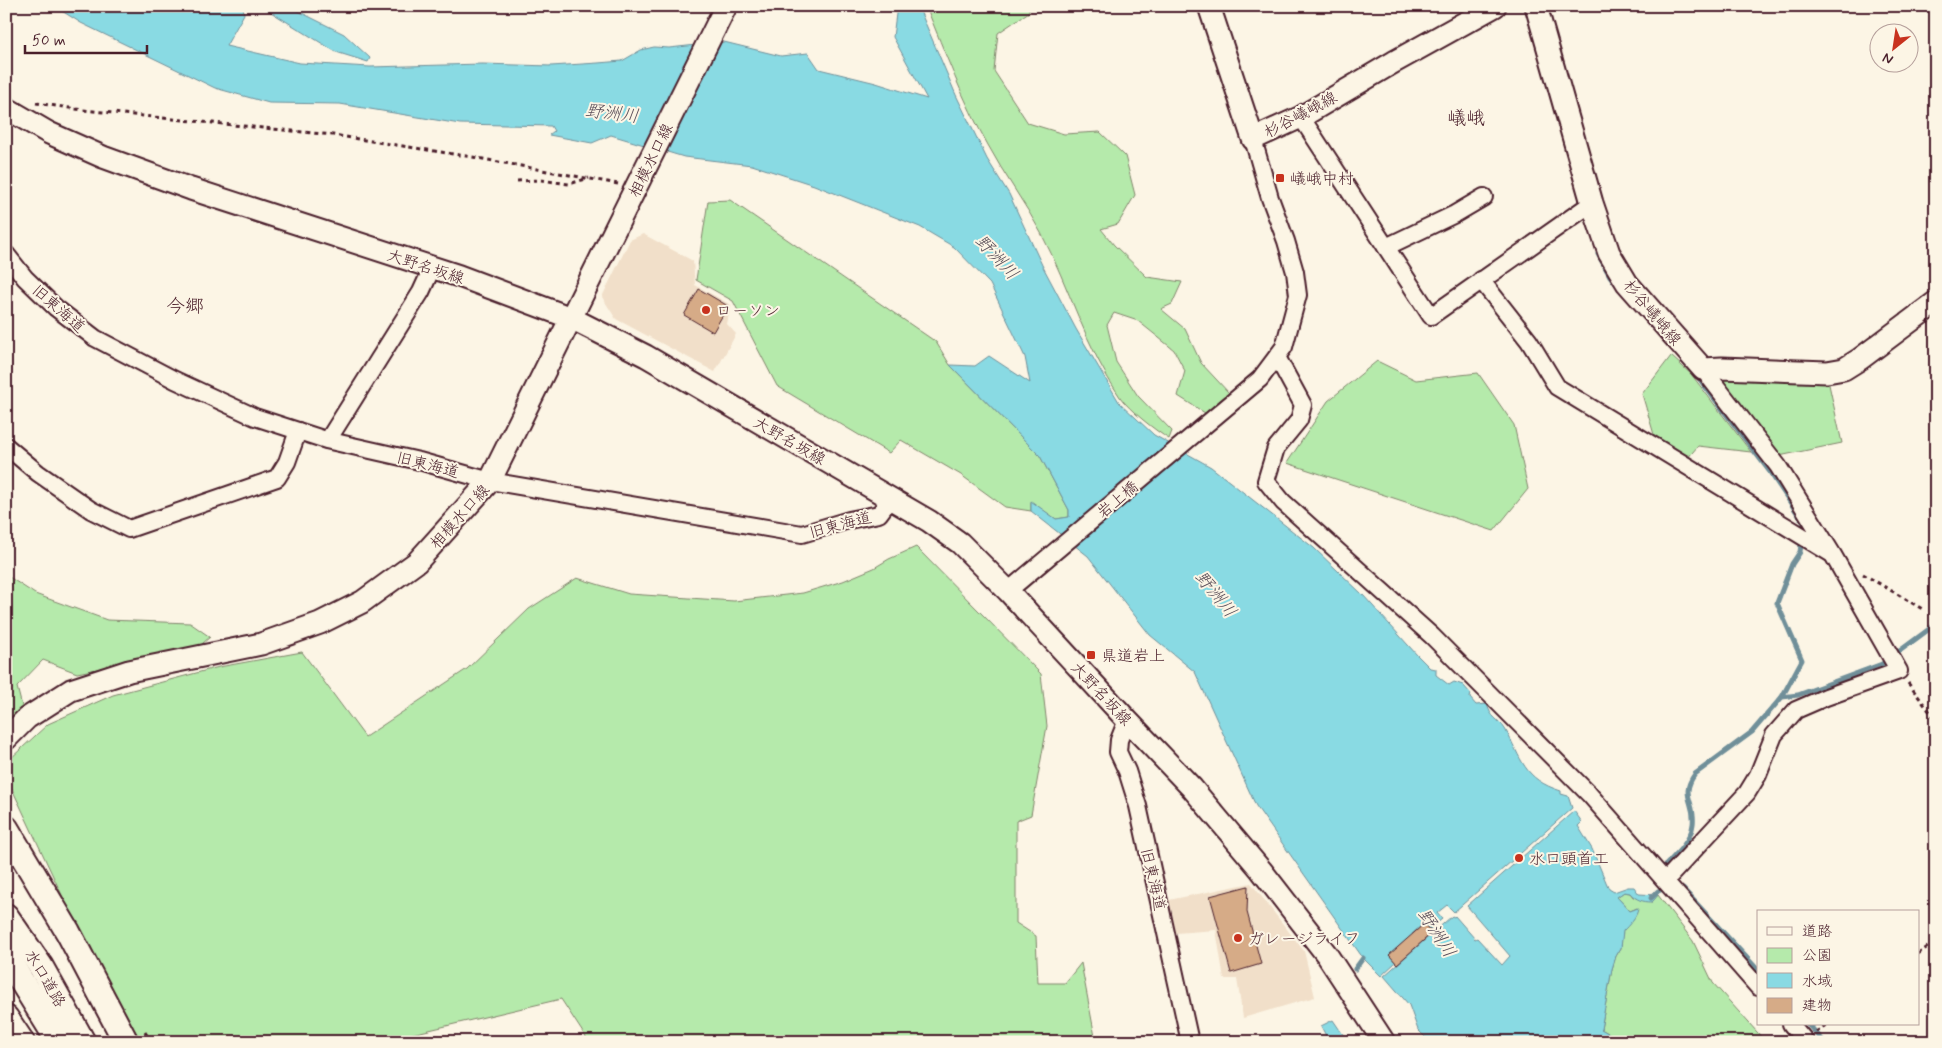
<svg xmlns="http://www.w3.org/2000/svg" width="1942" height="1048" font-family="Mynerve,'Klee One',sans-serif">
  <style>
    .built { fill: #f1dfc9 }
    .green { fill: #b5eaab; stroke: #80846b }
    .water { fill: #89dae3; stroke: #708f99 }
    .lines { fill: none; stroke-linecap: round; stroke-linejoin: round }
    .stream { stroke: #708f99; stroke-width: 5 }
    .building { fill: #d6ab87; stroke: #4a1f2b }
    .minor-casing { stroke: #4a1f2b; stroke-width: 20 }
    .major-casing { stroke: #4a1f2b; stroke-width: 25 }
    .highway-casing { stroke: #4a1f2b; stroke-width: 28 }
    .path { stroke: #4a1f2b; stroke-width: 3; stroke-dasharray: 4 4; stroke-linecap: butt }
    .minor { stroke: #fcf5e5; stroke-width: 16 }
    .major { stroke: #fcf5e5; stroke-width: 21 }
    .highway { stroke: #fcf5e5; stroke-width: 24 }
    .poi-dot { fill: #c8321e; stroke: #fcf5e5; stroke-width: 2 }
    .labels { text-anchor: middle; stroke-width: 4; stroke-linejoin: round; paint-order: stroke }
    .street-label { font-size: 16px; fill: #4a1f2b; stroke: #fcf5e5 }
    .poi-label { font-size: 16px; fill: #4a1f2b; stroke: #fcf5e5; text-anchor: start }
    .water-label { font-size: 18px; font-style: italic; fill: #5a4e59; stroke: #fcf5e5 }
    .quarter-label { font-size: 19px; fill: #4a1f2b; stroke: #fcf5e5 }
  </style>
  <rect width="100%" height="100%" fill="#fcf5e5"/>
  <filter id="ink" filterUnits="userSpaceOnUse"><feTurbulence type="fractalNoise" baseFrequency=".02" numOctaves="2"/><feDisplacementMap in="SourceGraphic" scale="10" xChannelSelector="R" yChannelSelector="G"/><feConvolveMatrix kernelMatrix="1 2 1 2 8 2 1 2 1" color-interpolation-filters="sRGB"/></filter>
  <g filter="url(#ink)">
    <g class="built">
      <path d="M643 234 693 261 695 285 731 305 727 324 736 334 715 372 616 319 602 297 630 240Z"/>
      <path d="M1251 883 1304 951 1315 997 1243 1018 1237 979H1224L1216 930 1176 933 1169 900Z"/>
    </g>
    <g class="green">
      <path d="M926 6H1029V12L998 33 994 71 1028 123 1064 134 1100 132 1125 156 1135 195 1118 224 1101 229 1114 245 1147 277 1182 282 1172 304 1161 309 1185 329 1201 363 1229 393 1205 413 1178 396 1185 371 1174 350 1138 321 1114 313 1107 325 1116 362 1138 396 1172 431 1169 439C1156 431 1129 410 1120 397 1086 348 1069 286 1041 233 1025 203 1004 175 988 145 963 101 945 53 926 6Z"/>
      <path d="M730 200 936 342 950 365 1040 456 1069 510V517L1056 519 1031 502V511L1005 507 961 475 901 440 889 453 777 386 733 301 696 280 708 201Z"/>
      <path d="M1671 356 1691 374 1751 452 1698 446 1686 460 1655 438 1642 394Z"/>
      <path d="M1377 361 1416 380 1478 373 1514 425 1528 489 1494 531 1287 463 1328 401Z"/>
      <path d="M1730 374 1828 380 1842 443 1779 456 1722 379Z"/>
      <path d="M916 547 1041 674 1047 726 1031 815 1016 821V923L1036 936 1038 983H1065L1081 963 1096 1042H589L561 999 378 1042H131L6 776 9 760 48 724 113 695 219 667 302 652 365 737 467 669 529 609 577 578 629 594 734 601 803 593 843 581 874 568 889 559Z"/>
      <path d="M6 575 35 594 107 620 190 623 210 637 195 650 77 673 43 660 17 687 24 714 6 724Z"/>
      <path d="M1624 892 1630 893 1633 897 1652 902 1658 895 1693 941 1713 983 1766 1042H1614L1613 1036 1601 1029 1612 969 1616 956 1621 948V935L1624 929 1631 922 1637 908 1630 911 1617 897Z"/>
    </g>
    <g class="water">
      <path d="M54 6H243L244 14 226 46 300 63 370 67 482 64 551 66 598 63 622 61 641 50 654 47 669 48 724 42 781 56 808 53 819 69 876 83 927 99 893 37 897 6H918L956 95 987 159 1009 194 1042 265 1076 329 1119 402 1154 435 1211 467 1314 548 1363 595 1417 655 1430 668 1436 669V675L1449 685 1454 682 1463 685 1471 694 1470 698 1476 705 1487 704C1491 719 1498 718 1505 729 1522 759 1523 779 1561 791V794L1568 796 1572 808 1454 912 1447 905 1437 913 1442 919 1429 930 1423 924 1412 934 1417 940 1389 955 1396 962 1381 976 1363 958 1256 806 1195 672 1150 635 1088 556 1031 511V501L1056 519 1069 517V510L1040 456 950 365 975 366 989 356 1030 383 1025 357 990 284 954 247 920 227 814 185 752 165 684 157 611 135 592 143 549 135 554 131 551 126 460 124 340 104 269 103 215 88 81 23Z"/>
      <path d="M261 6H288L344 34 370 58 368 62 336 52Z"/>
      <path d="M1574 811 1582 822 1578 826 1592 849 1609 889 1614 892 1628 887H1634L1639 894 1658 895 1652 902C1643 902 1636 900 1630 893L1624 892 1617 897 1630 911 1638 908C1638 916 1628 926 1623 931L1621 948 1616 956 1612 969 1601 1029 1613 1036 1614 1042H1430L1418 1030 1409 1005 1384 976 1452 916 1454 917 1455 916 1475 939 1477 938 1502 965 1510 956 1467 906Z"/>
      <path d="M1333 1020 1348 1042H1329L1321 1026Z"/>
    </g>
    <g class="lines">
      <g class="stream">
        <path d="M1598 254 1610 276 1617 285"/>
        <path d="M1695 373 1770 472 1804 523 1800 552 1792 564 1777 603 1802 660 1782 697"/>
        <path d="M1659 872C1671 859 1691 843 1693 824 1696 802 1679 796 1695 774L1752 732 1782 697 1798 695 1882 664 1936 624"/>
        <path d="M1677 889H1683L1758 970"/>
        <path d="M1651 898 1658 891 1666 888V886"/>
        <path d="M1355 969 1363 958"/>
        <path d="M1808 1024 1824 1042"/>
      </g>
    </g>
    <g class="building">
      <path d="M699 289 728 306 713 332 684 315Z"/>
      <path d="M1248 886 1247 912 1261 964 1231 973 1210 896Z"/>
      <path d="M1424 924 1432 933 1397 964 1389 955Z"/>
    </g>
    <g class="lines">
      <g class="minor-casing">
        <g id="minor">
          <path d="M1301 117 1431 316 1592 203"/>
          <path d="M1386 247 1455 214 1484 197"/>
          <path d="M6 254 25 278 56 308 95 338 175 380 255 417 326 440 419 461 490 481 802 534 849 520 879 514 891 498"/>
          <path d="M1481 280 1529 341 1557 387 1830 553"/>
          <path d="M1277 357 1303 405 1299 420 1276 448 1266 481 1283 502 1432 636 1589 794 1758 987"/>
          <path d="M328 440 421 292 432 268"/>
          <path d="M6 446 38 473 91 510 129 529 277 478 287 462 298 431"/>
          <path d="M1008 591 1260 379 1284 347 1298 295 1295 272 1286 241 1270 198 1253 139"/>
          <path d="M1127 720 1119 740 1118 752 1127 771 1138 806 1190 1042"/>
          <path d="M1666 880 1747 793 1758 775 1774 735 1796 710 1826 697 1899 671 1833 555 1778 466 1703 369"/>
          <path d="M1791 1024 1806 1042"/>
        </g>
      </g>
      <g class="major-casing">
        <g id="major">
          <path d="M1209 6 1253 139 1301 117 1394 62 1495 6"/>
          <path d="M1536 6 1592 203 1609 253 1627 283 1703 369 1722 368 1827 372 1844 369 1860 359 1936 302"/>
          <path d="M6 108 49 133 103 157 191 189 459 276 571 318 646 356 929 521 960 543 1008 591 1127 720 1192 788 1261 870 1327 955 1384 1042"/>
          <path d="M6 739 27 718 71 690 129 671 261 644 320 623 362 602 417 562 490 481 726 6"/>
        </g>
      </g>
      <g class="highway-casing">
        <g id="highway">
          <path d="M6 828 68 932 126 1042"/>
          <path d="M6 916 41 967 83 1042"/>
          <path d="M6 956 59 1042"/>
          <path d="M6 1018 22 1042"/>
        </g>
      </g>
      <g class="path">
        <path d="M36 103 83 110 333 135 472 157 618 184"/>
        <path d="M517 181 541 180 569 184 589 178"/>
        <path d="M1863 574 1924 610"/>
        <path d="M1908 683 1936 720"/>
        <path d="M1918 954 1936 941"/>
        <path d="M145 1032 151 1042"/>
        <path d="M1816 1032 1827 1024"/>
      </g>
      <use href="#minor" class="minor"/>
      <use href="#major" class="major"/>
      <use href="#highway" class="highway"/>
    </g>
  </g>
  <g class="poi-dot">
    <rect x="1275" y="173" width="10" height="10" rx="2.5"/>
    <circle cx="706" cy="310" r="5"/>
    <rect x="1086" y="650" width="10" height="10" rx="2.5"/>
    <circle cx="1519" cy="858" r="5"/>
    <circle cx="1238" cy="938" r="5"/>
  </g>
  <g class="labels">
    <g class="street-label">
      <text transform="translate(1300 114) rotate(-28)" y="6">杉谷嶬峨線</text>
      <text transform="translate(650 160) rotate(-64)" y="6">相模水口線</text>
      <text transform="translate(426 266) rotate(18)" y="6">大野名坂線</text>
      <text transform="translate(59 308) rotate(41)" y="6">旧東海道</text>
      <text transform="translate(1653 312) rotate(50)" y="6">杉谷嶬峨線</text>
      <text transform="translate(790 440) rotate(30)" y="6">大野名坂線</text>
      <text transform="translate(428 464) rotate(14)" y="6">旧東海道</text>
      <text transform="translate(1117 499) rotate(-40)" y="6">岩上橋</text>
      <text transform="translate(459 516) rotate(-48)" y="6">相模水口線</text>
      <text transform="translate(840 524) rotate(-15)" y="6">旧東海道</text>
      <text transform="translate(1102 693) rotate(47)" y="6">大野名坂線</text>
      <text transform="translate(1154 879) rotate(77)" y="6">旧東海道</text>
      <text transform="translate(46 978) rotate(59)" y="6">水口道路</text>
    </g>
    <g class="poi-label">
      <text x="1290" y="184">嶬峨中村</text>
      <text x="716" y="316">ローソン</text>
      <text x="1101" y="661">県道岩上</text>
      <text x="1529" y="864">水口頭首工</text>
      <text x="1248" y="944">ガレージライフ</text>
    </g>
    <g class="water-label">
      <text transform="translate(612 113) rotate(7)" y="6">野洲川</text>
      <text transform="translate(997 257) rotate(47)" y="6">野洲川</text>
      <text transform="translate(1216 594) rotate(51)" y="6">野洲川</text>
      <text transform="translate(1437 933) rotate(57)" y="6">野洲川</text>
    </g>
    <g class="quarter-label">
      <text x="1466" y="124">嶬峨</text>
      <text x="185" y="312">今郷</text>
    </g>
  </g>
  <rect width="1942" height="1048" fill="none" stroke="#fcf5e5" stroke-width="25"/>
  <rect x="12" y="12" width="1917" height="1023" fill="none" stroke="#4a1f2b" stroke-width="2" filter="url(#ink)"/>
  <rect x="1757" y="910" width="162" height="115" fill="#fcf5e5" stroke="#b59f9b"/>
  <rect x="1767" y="927" width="25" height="8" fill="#fcf5e5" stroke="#b59f9b"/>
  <text x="1802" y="936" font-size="15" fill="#4a1f2b">道路</text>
  <rect x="1767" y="948" width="25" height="15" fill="#b5eaab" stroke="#b59f9b"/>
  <text x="1802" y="960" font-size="15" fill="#4a1f2b">公園</text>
  <rect x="1767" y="973" width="25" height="15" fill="#89dae3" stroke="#b59f9b"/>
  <text x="1802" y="986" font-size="15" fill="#4a1f2b">水域</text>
  <rect x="1767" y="998" width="25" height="15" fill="#d6ab87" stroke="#b59f9b"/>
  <text x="1802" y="1010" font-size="15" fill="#4a1f2b">建物</text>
  <g transform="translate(1894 48) rotate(210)"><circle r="24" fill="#fcf5e5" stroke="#b59f9b"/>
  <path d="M0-4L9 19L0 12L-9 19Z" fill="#c8321e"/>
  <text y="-8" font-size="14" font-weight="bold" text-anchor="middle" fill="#4a1f2b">N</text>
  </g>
  <path d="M25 45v8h122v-8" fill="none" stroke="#4a1f2b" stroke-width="2.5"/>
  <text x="32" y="45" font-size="15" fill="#4a1f2b" stroke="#fcf5e5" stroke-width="4" paint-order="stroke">50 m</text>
</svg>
